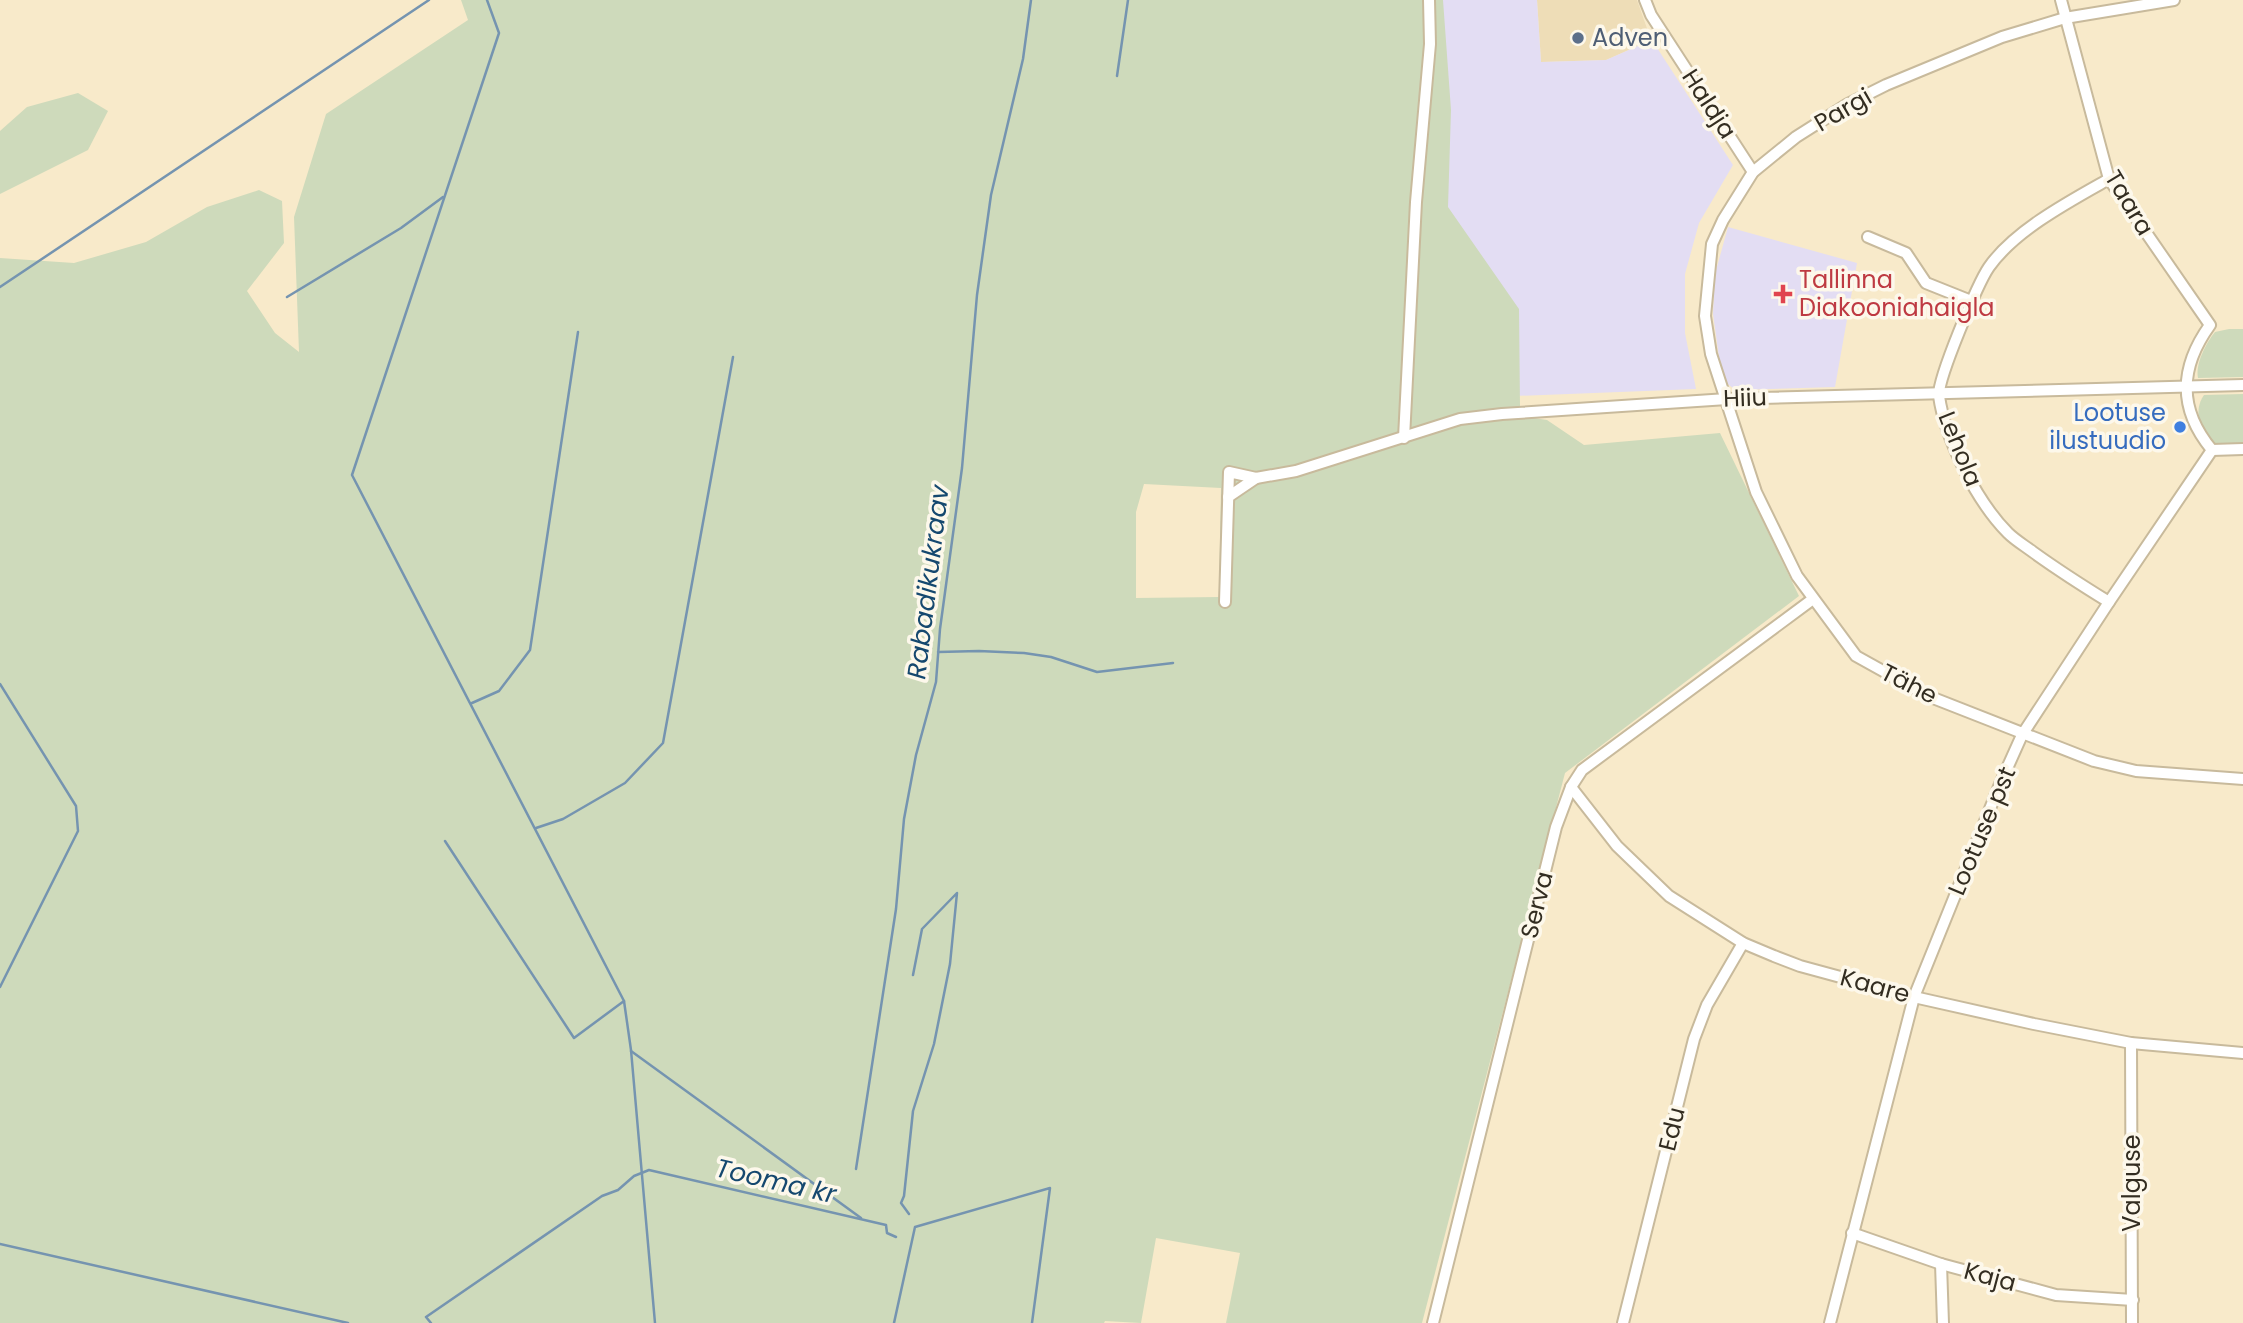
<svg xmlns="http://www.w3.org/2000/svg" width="2243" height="1323" font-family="Poppins,sans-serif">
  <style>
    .built { fill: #eeddb7 }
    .medical { fill: #e3ddf3 }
    .green { fill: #cedabb; fill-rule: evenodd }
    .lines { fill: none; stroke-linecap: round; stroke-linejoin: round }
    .stream { stroke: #7594b0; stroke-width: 2.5 }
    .minor-casing { stroke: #c8ba9c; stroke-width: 14 }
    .minor { stroke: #fff; stroke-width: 10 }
    .service-dot { fill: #5c6f8a; stroke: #fdf8eb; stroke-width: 2.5 }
    .health-dot { fill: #e0444e; stroke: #fdf8eb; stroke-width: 2.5 }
    .shop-dot { fill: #3f7fe0; stroke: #fdf8eb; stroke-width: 2.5 }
    .labels { text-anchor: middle; stroke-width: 7; stroke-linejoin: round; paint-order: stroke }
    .service-label { font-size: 24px; fill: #4e5e75; stroke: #fdf8eb; text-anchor: start }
    .street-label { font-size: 24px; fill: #332d21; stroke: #fdf8eb }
    .health-label { font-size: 24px; fill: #be3a42; stroke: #fdf8eb; text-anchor: start }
    .shop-label { font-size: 24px; fill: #366cbe; stroke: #fdf8eb; text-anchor: end }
    .water-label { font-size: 26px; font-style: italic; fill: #15486f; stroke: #fdf8eb }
  </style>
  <rect width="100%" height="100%" fill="#f8eaca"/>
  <path class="built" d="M1537 0H1637L1650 37 1640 45 1606 60 1541 62Z"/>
  <g class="medical">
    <path d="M1438 0H1537L1541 62 1606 60 1640 45 1650 37 1733 165 1699 223 1685 274V333L1696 389 1411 400Z"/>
    <path d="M1728 227 1857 263 1835 387 1735 390 1722 379 1713 314 1715 274Z"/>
  </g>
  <g class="green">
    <path d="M461 0H1443L1451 110 1448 207 1519 309 1520 407 1527 417 1547 420 1584 445 1720 433 1799 596 1565 773 1422 1323H1226L1240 1253 1156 1238 1141 1323 1105 1321 1104 1323H0V258L74 263 146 242 207 207 259 190 282 201 284 243 247 291 275 333 299 352 294 217 326 114 468 20ZM1144 484 1221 488 1219 597 1136 598V512Z"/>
    <path d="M78 93 108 111 88 150 0 194V131L27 107Z"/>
    <path d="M2229 329H2243V377L2198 378C2195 364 2206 343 2215 332Z"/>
    <path d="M2243 394V444L2215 445C2201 433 2192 412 2204 395Z"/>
  </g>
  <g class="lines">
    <g class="stream">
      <path d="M487 0 499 33 352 475 624 1001 631 1050 655 1323"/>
      <path d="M1117 76 1128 0"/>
      <path d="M0 287 429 0"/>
      <path d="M287 297 401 228 443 197"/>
      <path d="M938 652 979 651 1024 653 1051 657 1097 672 1173 663"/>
      <path d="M0 684 76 806 78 831 0 987"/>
      <path d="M472 703 499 691 530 650 578 332"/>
      <path d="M536 828 563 819 625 783 663 743 733 357"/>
      <path d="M445 841 574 1038 624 1001"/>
      <path d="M631 1051 861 1218"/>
      <path d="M856 1169 896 909 904 819 916 755 936 682 940 629 962 468 977 295 991 195 1023 59 1031 0"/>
      <path d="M909 1214 901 1203 904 1196 913 1111 934 1044 950 964 957 893 922 929 913 975"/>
      <path d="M0 1244 348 1323"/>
      <path d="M431 1323 426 1317 602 1196 618 1190 634 1176 649 1170 886 1225 887 1233 896 1237"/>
      <path d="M894 1323 915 1227 1050 1188 1032 1323"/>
    </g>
    <g class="minor-casing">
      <g id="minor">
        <path d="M1645 0 1651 15 1753 172"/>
        <path d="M2061 0 2109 179 2210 325C2179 368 2178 409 2212 450"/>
        <path d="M2174 0 2065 18 2002 37 1886 85 1848 104 1796 137 1753 172 1723 220 1712 244 1705 316 1711 354 1756 492 1797 576 1856 656 1928 696 2094 761 2136 771 2243 779"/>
        <path d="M2109 179C2070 201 2015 230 1989 267 1978 283 1937 380 1939 396 1945 439 1977 502 2008 533 2015 540 2025 546 2033 552 2058 570 2083 586 2109 602"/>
        <path d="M1868 237 1906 253 1926 283 1971 301"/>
        <path d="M1404 438 1416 202 1430 44 1429 0"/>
        <path d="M2212 450 2243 449"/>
        <path d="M1228 497 1256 478"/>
        <path d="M1225 602 1229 472 1256 478 1296 471 1460 419 1502 414 1727 399 2243 385"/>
        <path d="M1571 787 1617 846 1669 896 1743 943 1774 956 1800 966 1914 997 2034 1024 2131 1043 2243 1053"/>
        <path d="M2131 1043 2132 1323"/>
        <path d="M1852 1233 1941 1264 2056 1295 2133 1300"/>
        <path d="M1941 1264 1943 1323"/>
        <path d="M1433 1323 1556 827 1571 787 1582 770 1813 599"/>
        <path d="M1623 1323 1694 1039 1707 1005 1743 943"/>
        <path d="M1830 1323 1914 997 2000 784 2022 735 2109 602 2212 450"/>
      </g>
    </g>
    <use href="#minor" class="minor"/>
  </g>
  <circle class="service-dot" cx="1578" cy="38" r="7"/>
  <path class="health-dot" d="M1779.5 283.5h7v7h7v7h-7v7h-7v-7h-7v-7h7z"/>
  <circle class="shop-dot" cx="2180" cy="427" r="7"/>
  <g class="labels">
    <g class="service-label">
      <text x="1592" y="46">Adven</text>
    </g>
    <g class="street-label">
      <text transform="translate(1709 104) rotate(57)" y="8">Haldja</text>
      <text transform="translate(1843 110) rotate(-30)" y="8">Pargi</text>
      <text transform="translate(2129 203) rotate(59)" y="8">Taara</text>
      <text transform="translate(1745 398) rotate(-2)" y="8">Hiiu</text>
      <text transform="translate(1960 449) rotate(68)" y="8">Lehola</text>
      <text transform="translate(1909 684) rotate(27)" y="8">Tähe</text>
      <text transform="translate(1982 831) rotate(-67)" y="8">Lootuse pst</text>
      <text transform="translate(1537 905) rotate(-76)" y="8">Serva</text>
      <text transform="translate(1875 986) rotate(15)" y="8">Kaare</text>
      <text transform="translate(1672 1129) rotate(-76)" y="8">Edu</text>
      <text transform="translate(2132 1183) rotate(-90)" y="8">Valguse</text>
      <text transform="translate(1990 1277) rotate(15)" y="8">Kaja</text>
    </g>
    <g class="health-label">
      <text x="1799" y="288">Tallinna<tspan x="1799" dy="28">Diakooniahaigla</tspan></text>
    </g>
    <g class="shop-label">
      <text x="2166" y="421">Lootuse<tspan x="2166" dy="28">ilustuudio</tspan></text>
    </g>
    <g class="water-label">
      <text transform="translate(928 582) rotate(-83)" y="9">Rabadikukraav</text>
      <text transform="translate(776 1181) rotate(13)" y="9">Tooma kr</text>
    </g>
  </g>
</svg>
